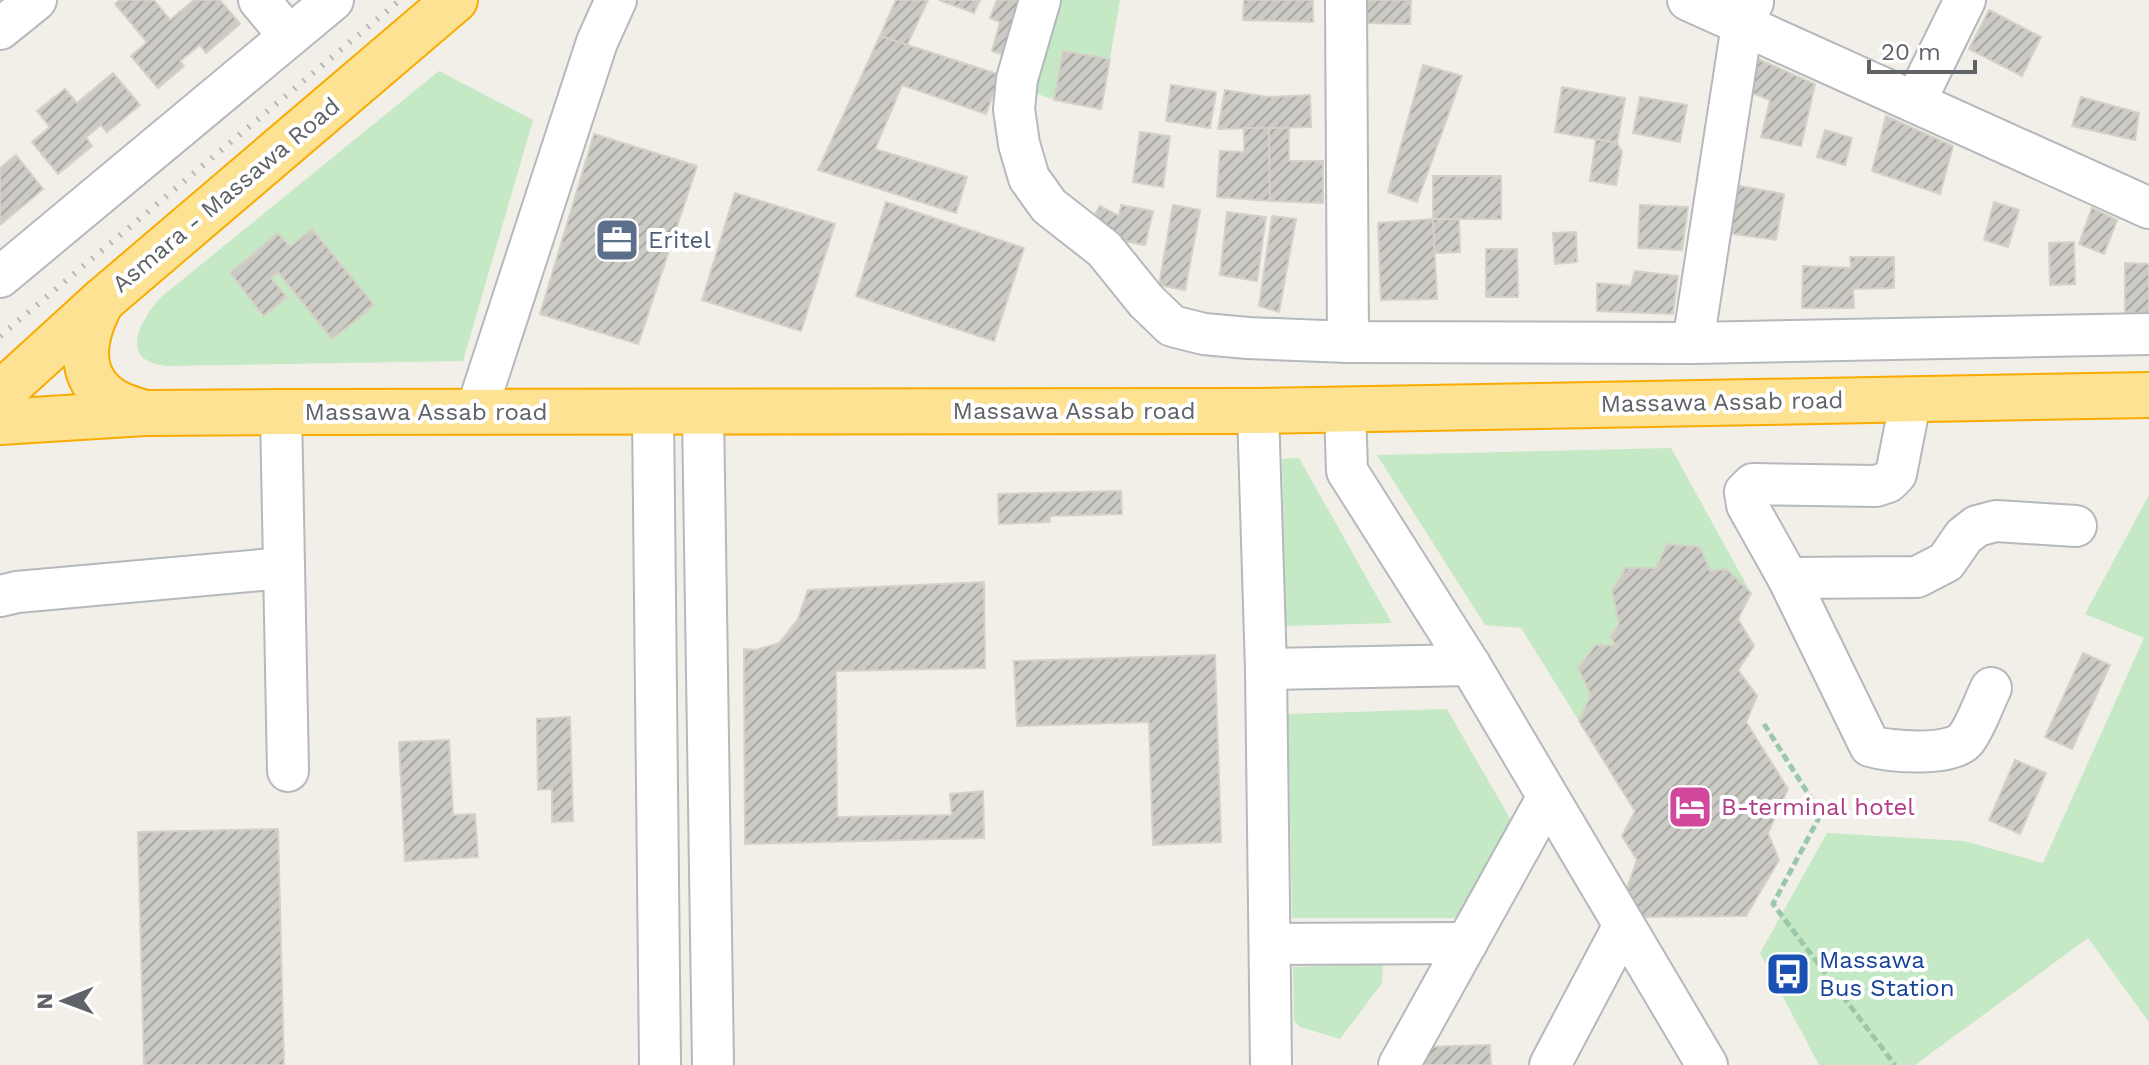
<svg xmlns="http://www.w3.org/2000/svg" width="2149" height="1065" font-family="'Work Sans',sans-serif">
  <style>
    .garden { fill: #c5e8c5 }
    .building { fill: url(#building-hatch); stroke: #d6d1c6; stroke-width: 2 }
    .lines { fill: none; stroke-linecap: round; stroke-linejoin: round }
    .minor-casing { stroke: #b5b8bc; stroke-width: 44 }
    .highway-casing { stroke: #f9ab00; stroke-width: 48 }
    .path { stroke: #9cc7a9; stroke-width: 5; stroke-dasharray: 8 4; stroke-linecap: butt }
    .minor { stroke: #fff; stroke-width: 40 }
    .highway { stroke: #fde293; stroke-width: 44 }
    .rail { stroke: #b6b7b8; stroke-width: 6; stroke-dasharray: 2 10; stroke-linecap: butt }
    .labels { text-anchor: middle; stroke-width: 8; stroke-linejoin: round; paint-order: stroke }
    .street-label { font-size: 24px; fill: #5f6368; stroke: #fff }
    .service-label { font-size: 24px; fill: #4e5e75; stroke: #fff; text-anchor: start }
    .hotel-label { font-size: 24px; fill: #b23c85; stroke: #fff; text-anchor: start }
    .transit-label { font-size: 24px; fill: #164399; stroke: #fff; text-anchor: start }
  </style>
  <defs>
    <pattern id="building-hatch" width="6" height="6" patternUnits="userSpaceOnUse" patternTransform="scale(2)"><rect width="6" height="6" fill="#cccac5"/><path d="M-1 1l2-2M0 6l6-6M5 7l2-2" fill="none" stroke="#a9a8a4"/></pattern>
  </defs>
  <rect width="100%" height="100%" fill="#f1efe8"/>
  <g class="garden">
    <path d="M1050 0H1120L1110 59 1063 51 1054 100 1038 94 1026 79Z"/>
    <path d="M439 71 533 120 463 361 167 366C117 361 140 321 160 298Z"/>
    <path d="M1671 448 1751 593 1727 569 1710 571 1700 547 1668 544 1656 568H1626L1612 590 1619 624 1610 637 1617 646 1596 645 1591 695 1579 721 1521 628 1485 625 1377 455Z"/>
    <path d="M1299 458 1392 623 1286 626 1282 459Z"/>
    <path d="M2149 495V1022L2088 938 1915 1065H1819L1760 953 1827 833 1964 841 2043 863 2144 638 2085 614Z"/>
    <path d="M1447 709 1512 822 1458 918H1292L1288 714Z"/>
    <path d="M1383 964 1382 983 1340 1039 1300 1027 1294 1020 1293 967Z"/>
  </g>
  <g class="building">
    <path d="M120 0H154L170 20 194 0H220L240 24 206 53 200 45 180 61 184 66 158 88 131 56 147 42 115 4Z"/>
    <path d="M896 0H928L907 45 880 36Z"/>
    <path d="M939 0H980L974 13Z"/>
    <path d="M997 0H1025L1007 56 992 51 1000 22 990 18Z"/>
    <path d="M1244 0H1313V22L1243 20Z"/>
    <path d="M1366 0H1411L1410 24 1366 23Z"/>
    <path d="M1989 10 2041 37 2022 76 1969 49Z"/>
    <path d="M880 36 1000 75 986 114 902 85 875 149 967 177 956 213 818 170Z"/>
    <path d="M1063 51 1110 59 1101 109 1054 100Z"/>
    <path d="M1758 59 1815 84 1801 146 1761 137 1770 100 1752 93Z"/>
    <path d="M1423 65 1462 76 1417 202 1388 192Z"/>
    <path d="M113 73 140 105 107 132 101 125 86 137 92 146 58 174 32 142 50 127 37 111 65 89 77 103Z"/>
    <path d="M1171 85 1216 92 1210 128 1166 121Z"/>
    <path d="M1562 87 1625 98 1617 143 1555 132Z"/>
    <path d="M1225 90 1268 97 1310 95 1311 127 1218 129Z"/>
    <path d="M1640 97 1687 105 1680 142 1633 133Z"/>
    <path d="M2081 97 2139 113 2135 140 2072 126Z"/>
    <path d="M1886 116 1953 146 1940 194 1872 171Z"/>
    <path d="M1244 128H1269L1270 201 1217 197 1220 151 1244 152Z"/>
    <path d="M1269 128H1289V161H1323V203L1270 201Z"/>
    <path d="M1825 130 1852 138 1845 165 1817 157Z"/>
    <path d="M1140 132 1170 136 1163 187 1133 182Z"/>
    <path d="M594 134 697 166 638 344 540 314Z"/>
    <path d="M1596 139 1617 143 1622 152 1616 185 1590 181Z"/>
    <path d="M16 155 43 189 0 225V168Z"/>
    <rect x="1433" y="176" width="68" height="43"/>
    <path d="M1735 185 1784 194 1776 240 1726 233Z"/>
    <path d="M735 193 835 224 801 331 702 300Z"/>
    <path d="M886 202 1024 248 994 341 856 296Z"/>
    <path d="M1994 202 2019 210 2008 247 1984 240Z"/>
    <path d="M1121 205 1153 211 1145 245 1115 239 1089 224 1100 206 1119 216Z"/>
    <path d="M1173 205 1200 210 1185 290 1159 285Z"/>
    <path d="M1640 205 1688 207 1682 250 1638 248Z"/>
    <path d="M2092 208 2117 220 2104 254 2079 244Z"/>
    <path d="M1227 212 1266 217 1257 281 1220 275Z"/>
    <path d="M1272 216 1296 219 1279 312 1259 306Z"/>
    <path d="M1433 219 1437 299 1381 300 1378 223Z"/>
    <path d="M1433 219H1459L1460 252 1435 253Z"/>
    <path d="M312 229 374 305 332 339 278 272 271 278 287 297 264 316 230 273 278 233 290 247Z"/>
    <path d="M1576 232 1577 262 1555 264 1553 233Z"/>
    <path d="M2074 242 2075 284 2050 285 2049 243Z"/>
    <path d="M1486 249H1517L1518 297H1486Z"/>
    <path d="M1850 257H1894V288L1853 289 1854 308H1802L1803 266 1851 268Z"/>
    <path d="M2125 263 2149 264V313H2125Z"/>
    <path d="M1635 271 1678 276 1673 314 1597 311V283L1631 286Z"/>
    <path d="M1121 491 1122 514 1050 516V522L999 524 998 494Z"/>
    <path d="M1667 544 1700 547 1710 571 1727 569 1751 593 1738 619 1754 646 1738 670 1757 696 1746 722 1788 789 1768 833 1779 860 1746 916 1642 917 1627 888 1637 860 1622 836 1635 811 1579 721 1591 695 1578 668 1596 645 1617 646 1610 637 1619 624 1612 590 1626 568H1656Z"/>
    <path d="M984 582 985 668 836 671 837 817 952 815 950 794 983 791 984 838 745 844 744 649 756 650 779 643 798 619 808 590Z"/>
    <path d="M2083 653 2110 665 2072 749 2045 737Z"/>
    <path d="M1215 655 1221 842 1153 845 1149 722 1017 726 1014 661Z"/>
    <path d="M570 717 573 821 552 822V789L538 790 537 719Z"/>
    <path d="M449 740 453 815 475 814 478 857 405 861 399 742Z"/>
    <path d="M2015 760 2046 773 2020 834 1989 820Z"/>
    <path d="M278 829 284 1065H144L138 832Z"/>
    <path d="M1490 1045 1491 1065H1424L1423 1047Z"/>
  </g>
  <g class="lines">
    <g class="minor-casing">
      <g id="minor">
        <path d="M259 0 289 36"/>
        <path d="M1040 0 1017 79 1014 109 1019 144 1029 178 1049 206 1104 249 1146 301 1172 326 1204 334 1248 338 1348 342 1693 343 2149 334"/>
        <path d="M1346 0 1348 342"/>
        <path d="M1688 0 2149 208"/>
        <path d="M0 29 36 0"/>
        <path d="M1915 102 1965 0"/>
        <path d="M0 277 333 0"/>
        <path d="M1693 343 1742 25 1753 2"/>
        <path d="M1911 398 1896 474 1888 482 1876 486 1753 484 1745 492 1747 505 1788 578 1870 746C1890 752 1953 757 1966 739 1977 724 1983 704 1991 688"/>
        <path d="M1345 409 1347 471 1470 665 1707 1065"/>
        <path d="M1258 411 1266 669 1271 1065"/>
        <path d="M281 412 288 771"/>
        <path d="M476 412 597 42 616 0"/>
        <path d="M653 412 660 1065"/>
        <path d="M703 412 713 1065"/>
        <path d="M1788 578 1917 577 1946 562 1964 536 1977 526 1996 521 2076 526"/>
        <path d="M0 596 17 592 284 568"/>
        <path d="M1266 669 1470 665"/>
        <path d="M1270 944 1467 943"/>
        <path d="M1399 1065 1547 798"/>
        <path d="M1550 1065 1624 925"/>
      </g>
    </g>
    <g class="highway-casing">
      <g id="highway">
        <path d="M102 301C83 336 74 378 115 402 124 407 135 410 145 413"/>
        <path d="M0 394 102 301 455 0"/>
        <path d="M0 422 145 413 281 412 1258 411 2149 395"/>
      </g>
    </g>
    <path class="path" d="M1764 724 1821 814 1773 904 1895 1065"/>
    <use href="#minor" class="minor"/>
    <use href="#highway" class="highway"/>
    <path class="rail" d="M0 336 400 0"/>
  </g>
  <defs>
    <g id="office-square" transform="scale(2.3)"><rect x="-9" y="-9" width="18" height="18" rx="4" fill="#5c6f8a" stroke="#fff"/><path d="M-6-3h4V-5.5h4V-3h4V5H-6ZM-1-4.5V-3h2v-1.5ZM-6 0V1H6V0Z" fill="#fff"/></g>
    <g id="hotel-square" transform="scale(2.3)"><rect x="-9" y="-9" width="18" height="18" rx="4" fill="#d1479c" stroke="#fff"/><path d="M-6-4.5h1.5V1H6V5H4.5V3h-9V5H-6ZM-4 0a1.8 1.8 0 1 1 3.6 0ZM.5 0V-2.5h3Q6-2.5 6 0Z" fill="#fff"/></g>
    <g id="bus-square" transform="scale(2.3)"><rect x="-9" y="-9" width="18" height="18" rx="4" fill="#1a4fb4" stroke="#fff"/><path d="M-5-6H5V4H4V6H2V4H-2V6H-4V4H-5ZM-3.5-4V0h7V-4ZM-3.5 1.2v1.5H-2V1.2ZM2 1.2v1.5H3.5V1.2Z" fill="#fff"/></g>
  </defs>
  <g fill-rule="evenodd">
    <use href="#office-square" x="617" y="240"/>
    <use href="#hotel-square" x="1690" y="807"/>
    <use href="#bus-square" x="1788" y="974"/>
  </g>
  <g class="labels">
    <g class="street-label">
      <text transform="translate(226 195) rotate(-40)" y="8">Asmara - Massawa Road</text>
      <text transform="translate(1722 402) rotate(-1)" y="8">Massawa Assab road</text>
      <text x="1074" y="419">Massawa Assab road</text>
      <text x="426" y="420">Massawa Assab road</text>
    </g>
    <g class="service-label">
      <text x="648" y="248">Eritel</text>
    </g>
    <g class="hotel-label">
      <text x="1721" y="815">B-terminal hotel</text>
    </g>
    <g class="transit-label">
      <text x="1819" y="968">Massawa<tspan x="1819" dy="28">Bus Station</tspan></text>
    </g>
  </g>
  <g transform="translate(64 1001) rotate(269)" stroke="#ffffff" stroke-width="6" paint-order="stroke">
  <path d="M0-6L14 30L0 20L-14 30Z" fill="#5f6368"/>
  <text y="-12" font-size="22" font-weight="bold" text-anchor="middle" fill="#5f6368">N</text>
  </g>
  <path d="M1869 60v12h106v-12" fill="none" stroke="#5f6368" stroke-width="4"/>
  <text x="1881" y="60" font-size="24" fill="#5f6368" stroke="#ffffff" stroke-width="6" paint-order="stroke">20 m</text>
</svg>
